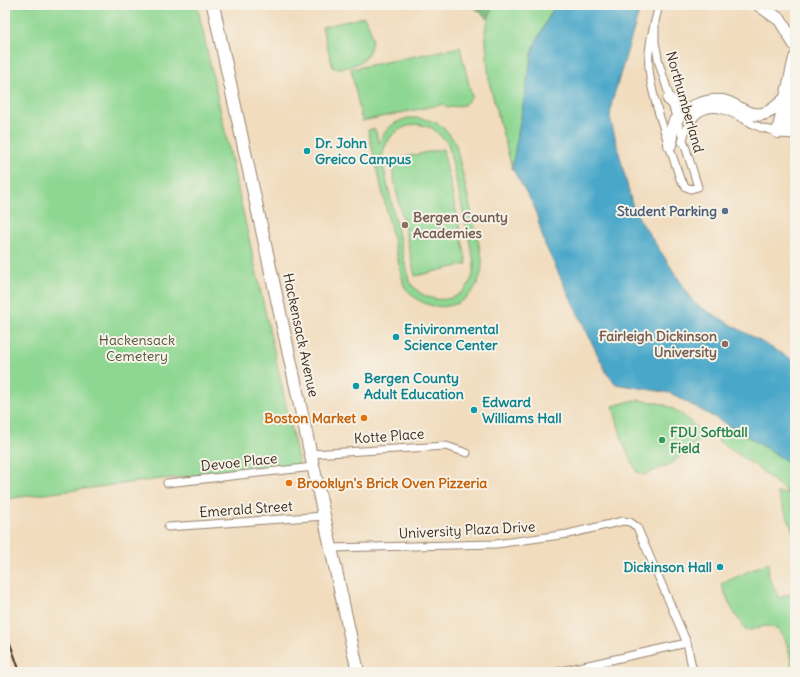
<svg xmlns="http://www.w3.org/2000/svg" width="800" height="677" font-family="Delius,sans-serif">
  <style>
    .green { fill: #8ed792; stroke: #648058; fill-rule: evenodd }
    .forest { fill: #72b87c; stroke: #56714d }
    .water { fill: #4aa7c9; stroke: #426874 }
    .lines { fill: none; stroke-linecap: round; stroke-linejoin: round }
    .minor-casing { stroke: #96836e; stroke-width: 9 }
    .secondary-casing { stroke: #96836e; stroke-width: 13 }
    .primary-casing { stroke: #96836e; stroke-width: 14 }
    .trunk-casing { stroke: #96836e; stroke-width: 14 }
    .minor { stroke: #fff; stroke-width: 7 }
    .secondary { stroke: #fff; stroke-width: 11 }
    .primary { stroke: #fff; stroke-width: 12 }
    .trunk { stroke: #fff; stroke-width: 12 }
    .rail { stroke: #3b2a1e; stroke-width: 2 }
    .culture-dot { fill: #0f9aa8; stroke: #f7f3e8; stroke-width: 1.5 }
    .service-dot { fill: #5c6f8a; stroke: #f7f3e8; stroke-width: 1.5 }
    .education-dot { fill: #8d6e63; stroke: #f7f3e8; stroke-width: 1.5 }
    .food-dot { fill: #e8710a; stroke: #f7f3e8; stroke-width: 1.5 }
    .leisure-dot { fill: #2e9e5b; stroke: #f7f3e8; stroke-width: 1.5 }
    .labels { text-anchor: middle; stroke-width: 4; stroke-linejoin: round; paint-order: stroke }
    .street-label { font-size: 14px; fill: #3b2a1e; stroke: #f7f3e8 }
    .culture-label { font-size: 14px; font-weight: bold; fill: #0d838f; stroke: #f7f3e8; text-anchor: start }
    .service-label { font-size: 14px; font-weight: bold; fill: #4e5e75; stroke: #f7f3e8; text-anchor: end }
    .education-label { font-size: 14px; font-weight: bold; fill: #785e54; stroke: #f7f3e8; text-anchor: start }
    .park-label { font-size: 14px; fill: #50553b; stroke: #f7f3e8 }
    .food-label { font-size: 14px; font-weight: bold; fill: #c56008; stroke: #f7f3e8; text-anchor: end }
    .leisure-label { font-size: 14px; font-weight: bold; fill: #27864d; stroke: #f7f3e8; text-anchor: start }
  </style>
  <rect width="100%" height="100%" fill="#f7f3e8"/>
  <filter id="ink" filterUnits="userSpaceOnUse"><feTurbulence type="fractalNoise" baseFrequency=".025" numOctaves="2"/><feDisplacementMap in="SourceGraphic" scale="8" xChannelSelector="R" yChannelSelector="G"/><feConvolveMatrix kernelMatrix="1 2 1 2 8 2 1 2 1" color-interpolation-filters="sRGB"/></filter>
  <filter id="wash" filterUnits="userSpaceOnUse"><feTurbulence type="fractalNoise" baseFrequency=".012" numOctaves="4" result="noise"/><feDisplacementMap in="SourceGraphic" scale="16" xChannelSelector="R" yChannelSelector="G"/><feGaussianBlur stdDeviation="0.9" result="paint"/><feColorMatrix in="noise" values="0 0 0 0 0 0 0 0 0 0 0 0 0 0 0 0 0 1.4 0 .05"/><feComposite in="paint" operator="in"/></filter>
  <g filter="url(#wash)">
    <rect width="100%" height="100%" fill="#f1dcbd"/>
    <g class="green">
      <path d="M5 5H197L300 468 161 479 5 499Z"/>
      <path d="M493 5H555L533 48 512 168 489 82 485 30Z"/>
      <path d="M364 17C383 45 365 71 333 68L322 27Z"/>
      <path d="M460 47 472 97 464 105 447 108 444 104 362 121 351 69Z"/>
      <path d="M408 118C430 117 446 124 456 145L482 258C485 305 432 325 404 286L368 130 375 129 379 143C385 129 393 122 408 118ZM418 124 432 128 448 143 474 262C476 301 430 313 409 281L382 160C384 139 397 126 418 124Z"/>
      <path d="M443 149 467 264 415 276 390 160Z"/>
      <path d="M634 400C670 401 682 412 705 437L670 464 644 475 637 472 623 443 613 406Z"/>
      <path d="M728 425 795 466V535L777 493H788L756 466 718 441Z"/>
      <path d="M769 562 768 575 779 598 795 592V672H793C789 656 789 628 767 626 761 626 752 630 746 631L732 609 721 584Z"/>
    </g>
    <path class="forest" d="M472 5H493L488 19Z"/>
    <path class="water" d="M555 5H641L612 102 610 117 632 204 640 220 695 304 795 361V466L739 431 670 393 616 384 607 374 545 245 534 206 512 168 533 48Z"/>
  </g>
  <g filter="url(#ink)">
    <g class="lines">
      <g class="minor-casing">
        <g id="minor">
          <path d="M655 22V42L659 63 698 187 691 189 686 187 680 179C670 146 652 101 649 69 647 47 654 26 659 5"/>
          <path d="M682 142C687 123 699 103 723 110 735 113 746 121 757 126 763 129 771 130 778 132"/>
          <path d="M311 454 446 446 467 453"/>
          <path d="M167 483 314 467"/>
          <path d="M168 527 325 516"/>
          <path d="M331 548 496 544 568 534 623 521 630 522 637 527 687 643 693 672"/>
          <path d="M557 672 687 643"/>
        </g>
      </g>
      <g class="secondary-casing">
        <path id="secondary" d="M778 132 795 133"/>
      </g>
      <g class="primary-casing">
        <path id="primary" d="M213 5 358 672"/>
      </g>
      <g class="trunk-casing">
        <g id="trunk">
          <path d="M759 5 780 20 795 45"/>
          <path d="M669 99 681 108 688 110"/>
          <path d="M786 128 795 95"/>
          <path d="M778 132 795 58"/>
          <path d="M670 145C671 137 671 129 675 121 683 108 707 99 722 101 736 103 746 117 762 114 771 113 778 105 785 99"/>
        </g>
      </g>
      <use href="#minor" class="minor"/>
      <use href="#secondary" class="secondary"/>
      <use href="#primary" class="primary"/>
      <use href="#trunk" class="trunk"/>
      <path class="rail" d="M5 629 20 672"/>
    </g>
  </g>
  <g class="culture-dot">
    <circle cx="307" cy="151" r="4"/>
    <circle cx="396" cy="337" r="4"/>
    <circle cx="356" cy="386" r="4"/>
    <circle cx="474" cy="410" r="4"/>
    <circle cx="720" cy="567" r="4"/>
  </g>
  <circle class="service-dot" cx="725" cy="211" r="4"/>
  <g class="education-dot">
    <circle cx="405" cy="225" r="4"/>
    <circle cx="725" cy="344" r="4"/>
  </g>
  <g class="food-dot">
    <circle cx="364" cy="418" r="4"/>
    <circle cx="289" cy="483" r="4"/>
  </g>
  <circle class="leisure-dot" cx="662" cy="440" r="4"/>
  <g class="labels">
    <g class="street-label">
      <text transform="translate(685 102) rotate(74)" y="5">Northumberland</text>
      <text transform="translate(301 335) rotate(78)" y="5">Hackensack Avenue</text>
      <text transform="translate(389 436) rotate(-4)" y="5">Kotte Place</text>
      <text transform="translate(239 462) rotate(-6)" y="5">Devoe Place</text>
      <text transform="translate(246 509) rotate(-4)" y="5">Emerald Street</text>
      <text transform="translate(467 530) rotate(-3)" y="5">University Plaza Drive</text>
    </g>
    <g class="culture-label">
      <text x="315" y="148">Dr. John<tspan x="315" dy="16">Greico Campus</tspan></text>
      <text x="404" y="334">Enivironmental<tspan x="404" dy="16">Science Center</tspan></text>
      <text x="364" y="383">Bergen County<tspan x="364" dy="16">Adult Education</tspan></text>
      <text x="482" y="407">Edward<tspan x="482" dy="16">Williams Hall</tspan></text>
      <text x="712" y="572" text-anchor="end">Dickinson Hall</text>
    </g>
    <g class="service-label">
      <text x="717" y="216">Student Parking</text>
    </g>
    <g class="education-label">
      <text x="413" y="222">Bergen County<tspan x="413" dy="16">Academies</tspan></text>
      <text x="717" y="341" text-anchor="end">Fairleigh Dickinson<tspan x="717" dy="16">University</tspan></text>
    </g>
    <g class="park-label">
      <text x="137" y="345">Hackensack<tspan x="137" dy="16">Cemetery</tspan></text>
    </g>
    <g class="food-label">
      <text x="356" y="423">Boston Market</text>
      <text x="297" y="488" text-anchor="start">Brooklyn's Brick Oven Pizzeria</text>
    </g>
    <g class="leisure-label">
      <text x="670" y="437">FDU Softball<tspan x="670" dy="16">Field</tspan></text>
    </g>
  </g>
  <rect width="800" height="677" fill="none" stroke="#f7f3e8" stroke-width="20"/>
</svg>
